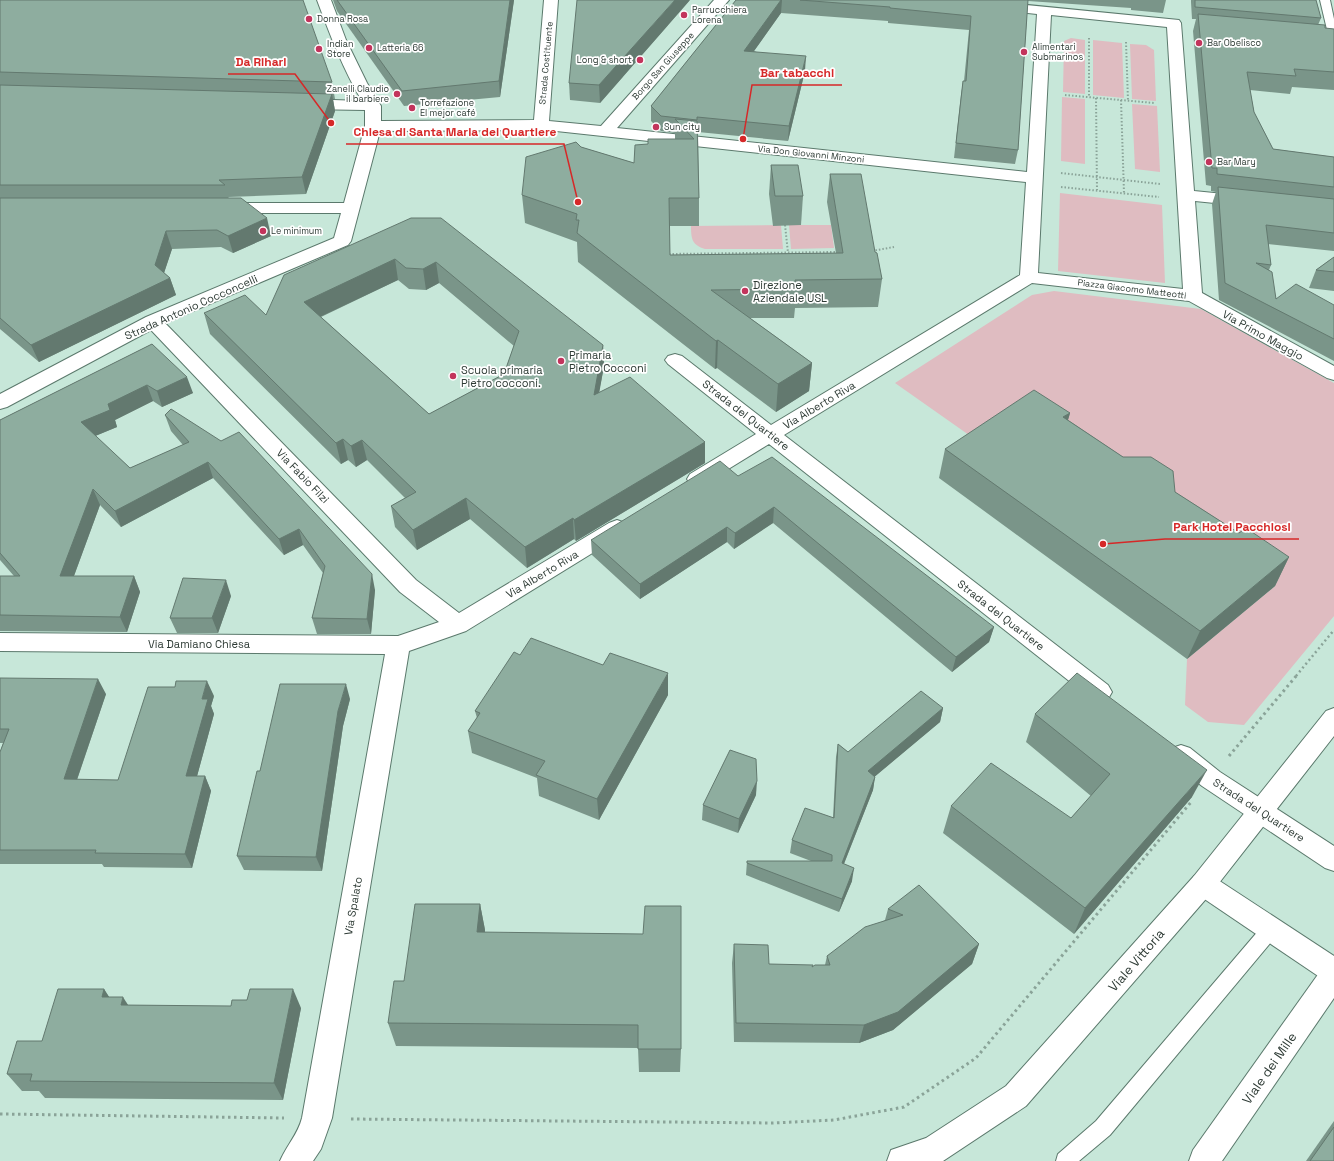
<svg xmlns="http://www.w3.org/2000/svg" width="1334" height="1161" font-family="'Space Grotesk',sans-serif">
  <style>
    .green { fill: #dfbcc1 }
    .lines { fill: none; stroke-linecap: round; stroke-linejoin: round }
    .lane-casing { stroke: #5b796c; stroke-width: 2 }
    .street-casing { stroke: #5b796c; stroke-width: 2 }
    .secondary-casing { stroke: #5b796c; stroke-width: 2 }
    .path-far2 { stroke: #8aa398; stroke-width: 2; stroke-dasharray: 1.5 2; stroke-linecap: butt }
    .path-far1 { stroke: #8aa398; stroke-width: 2.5; stroke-dasharray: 2 3; stroke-linecap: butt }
    .path { stroke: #8aa398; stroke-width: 3; stroke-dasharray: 2.5 3.5; stroke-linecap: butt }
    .lane { fill: #fff; fill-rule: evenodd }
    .street { fill: #fff; fill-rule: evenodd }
    .secondary { fill: #fff; fill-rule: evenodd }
    .wall { fill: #7a9589; fill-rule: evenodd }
    .shaded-wall { fill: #63796f }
    .building { fill: #8ead9f; stroke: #63796f; fill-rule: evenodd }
    .poi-dot { fill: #c3345c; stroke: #fff; stroke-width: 1.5 }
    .labels { text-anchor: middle; stroke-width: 3.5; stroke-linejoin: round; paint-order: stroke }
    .far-poi-label { font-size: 9px; fill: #2e3b35; stroke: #fff; text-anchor: start }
    .far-street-label { font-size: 9px; fill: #2e3b35; stroke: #fff }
    .poi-label { font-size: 11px; fill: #2e3b35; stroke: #fff; text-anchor: start }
    .street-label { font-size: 11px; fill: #2e3b35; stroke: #fff }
    .near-street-label { font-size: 13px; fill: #2e3b35; stroke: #fff }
    .leader { fill: none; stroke: #d62828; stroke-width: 1.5 }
    .callout-dot { fill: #d62828; stroke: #fff; stroke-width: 1.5 }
    .callout-label { font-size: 12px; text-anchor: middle; font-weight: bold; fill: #d62828; stroke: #fff; stroke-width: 3.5; stroke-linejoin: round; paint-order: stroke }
  </style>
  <rect width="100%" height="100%" fill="#c7e7d9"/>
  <g class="green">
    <path d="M1071 38 1085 40V94L1063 92 1064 41Z"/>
    <path d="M1093 40 1122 43 1124 98 1093 95Z"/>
    <path d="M1130 44 1146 45 1154 50 1156 101 1132 99Z"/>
    <path d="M1062 97 1085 99V164L1061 161Z"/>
    <path d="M1132 104 1157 106 1160 172 1135 169Z"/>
    <path d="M1060 193 1162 205 1165 283 1058 271Z"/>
    <path d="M781 225 783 249H705C692 245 691 239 691 226Z"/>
    <path d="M789 225H831L834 248 791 249Z"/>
    <path d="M1054 291 1201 309 1334 383V616L1244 725 1208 722 1185 705 1187 659 1275 586 986 447 895 383 1032 295Z"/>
  </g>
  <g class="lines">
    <g class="lane-casing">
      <g id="lane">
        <path d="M1320 0H1330L1334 19V41L1329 38Z"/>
        <path d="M1271 921 1277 923 1279 929 1277 935 1110 1135 1079 1161H1056L1058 1154 1096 1121 1265 923Z"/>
      </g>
    </g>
    <g class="street-casing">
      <g id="street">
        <path d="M317 0H331L346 40 367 83 381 106V121L534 120 544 0H558L549 121 601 126 714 0H729L617 128 1027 172 1037 14 992 9 990 6 992 3 997 2 1179 20 1181 23 1194 191 1244 196 1250 197 1252 201 1250 205 1244 206 1195 201 1202 293 1334 366V380L1327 378 1189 301 1032 283 784 435 1108 685 1112 692 1108 699 1100 701 1092 699 769 444 704 484 697 486 690 484 687 479 690 474 756 434 668 364 665 360 668 356 675 354 682 356 771 425 1020 275 1026 182 547 130 541 132 535 130 380 131 351 241 348 245 165 323 416 580 459 613 609 523 617 520 625 523 628 528 625 533 466 631 409 651 332 1118 321 1149 313 1161H280C287 1145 298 1134 302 1118L385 654 0 651V633L398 636 439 622 400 592 151 330 7 407 0 409V394L146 317 334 238 341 213H224L218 212 216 208 218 204 224 203H344L365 126V110L304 109 298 107 296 104 298 101 304 99 362 101C343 69 330 35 317 0ZM1051 15 1167 27 1183 289 1038 273Z"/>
        <path d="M1181 745 1190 748 1220 772 1334 846V871L1325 868 1202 786 1172 762 1169 755 1172 748Z"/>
        <path d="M1203 872 1212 876 1334 956V984L1324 980 1194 892 1190 884 1194 876Z"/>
      </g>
    </g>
    <g class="secondary-casing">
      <g id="secondary">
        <path d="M1334 708V736L1212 892 1026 1106 943 1161H887L891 1150 926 1138 1006 1086 1194 876 1326 711Z"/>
        <path d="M1334 962V998L1222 1161H1189L1193 1150 1324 966Z"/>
      </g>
    </g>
    <g class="path-far2">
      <path d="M1089 38V97"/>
      <path d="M1126 42 1128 101"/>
      <path d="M1065 95 1154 103"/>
      <path d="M1096 98 1097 190"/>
      <path d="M1121 100 1124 193"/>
      <path d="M1061 173 1160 184"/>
      <path d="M1061 187 1159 197"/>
      <path d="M785 225 788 253"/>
      <path d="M872 251 894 247"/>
      <path d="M669 254 835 252"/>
    </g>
    <path class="path-far1" d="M1296 676 1334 630"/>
    <g class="path">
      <path d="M1229 756 1297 675"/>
      <path d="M0 1114 284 1118"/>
      <path d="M351 1119 773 1123 834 1120 904 1107 976 1058 1192 801"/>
    </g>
    <use href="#lane" class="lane"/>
    <use href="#street" class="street"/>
    <use href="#secondary" class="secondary"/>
  </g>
  <g class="wall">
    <path d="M0 0 332 82 335 99H333L335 111 306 194 228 197 271 236 233 253 221 247 172 249 164 273 170 278 176 295 39 362 0 329Z"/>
    <path d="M333 0H514L500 97 404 106 337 11Z"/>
    <path d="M690 0 600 103 570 100 569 83Z"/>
    <path d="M736 0H1166L1163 13 1131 10V8L1028 1 1018 150 1015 164 954 158 961 95 963 81H964L969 30 888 23V21L781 13 754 51 805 71 788 141 698 132 699 198V226H669L670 255 836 253 827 202 830 174 875 252 882 279 878 307 795 308 794 318H750L812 363 809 391 776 412 717 368 715 369 578 262 577 242 525 223 522 195 581 147 634 163 648 144 675 139V133L661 131 651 121V106Z"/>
    <path d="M1191 0H1316L1321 18 1318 25 1325 28 1334 29V90L1292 87 1290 94 1250 90 1254 112 1273 149 1334 157V251L1268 244 1271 265 1269 270 1276 299 1334 305V361L1219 300 1212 204 1216 192 1211 191V186L1206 185 1193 31 1196 19H1192L1191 2Z"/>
    <path d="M771 165 803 196 801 225 773 226 769 194Z"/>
    <path d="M411 218 603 345 604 366 599 392 705 442V463L576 541 574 539 527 568 470 519 417 550 395 527 391 506 405 498 367 460 356 467 348 460 341 464 210 334 204 313 266 315ZM398 280 409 289 426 290 439 283 514 346 504 374 429 414 321 317Z"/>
    <path d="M1334 257V291L1309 288 1316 270Z"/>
    <path d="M152 344 193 393 162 407 153 401 115 420 117 427 95 436 130 468 183 445 171 431 165 415 375 590 371 634H317L312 618 323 573 303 545 284 555 213 478 121 527 100 505 74 576H134L140 592 127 632 0 631V576H14L0 560V420Z"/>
    <path d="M1070 413 1068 420 1175 492 1239 533 1289 557 1275 586 1187 659 939 478 945 449Z"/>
    <path d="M738 476 994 627 989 642 952 672 773 523 734 549 727 542 640 599 592 555 591 540Z"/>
    <path d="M231 596 218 633H177L170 618Z"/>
    <path d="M520 655 668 695 599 820 539 796 537 778 472 753 468 731 477 718 475 711Z"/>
    <path d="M0 678 106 694 77 780H118L214 696 211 706 214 714 197 776H205L211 791 192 868 104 867 102 864H0V752L3 743H0Z"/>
    <path d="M350 699 343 726 322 871 244 870 237 856 260 771Z"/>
    <path d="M943 708 940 722 875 776 873 790 844 864 852 881 839 912 746 875 747 861H811L790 853 792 840 833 818 836 757 838 744 848 752Z"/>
    <path d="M1035 714 1192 797 1074 934 943 833 951 806 1071 818 1091 796 1026 742Z"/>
    <path d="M756 795 738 833 702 820 703 805Z"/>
    <path d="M480 904 485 930V932L681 1049 680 1072H639L638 1048 396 1046 388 1023 404 981Z"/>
    <path d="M888 909 979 944 972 964 893 1030 859 1043 734 1042 732 963 734 944 769 964 813 967 825 965 827 956 885 920Z"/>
    <path d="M104 989 109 997 128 1005 301 1008 283 1100 45 1098 39 1091H22L7 1074 42 1041Z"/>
    <path d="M1334 1121V1161H1306Z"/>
  </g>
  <g class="shaded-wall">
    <path d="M510 0H514L500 97 499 81Z"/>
    <path d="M675 0H690L600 103 599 85Z"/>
    <path d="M781 0H782L781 13 744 65V51Z"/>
    <path d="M806 56 805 71 788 141 789 126Z"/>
    <path d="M332 94 335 111 306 194 302 177Z"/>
    <path d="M267 218 271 236 233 253 228 236Z"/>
    <path d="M166 231 172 249 161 282 170 278 176 295 39 362 31 345 155 265Z"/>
    <path d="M395 259 398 280 309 322 304 302Z"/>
    <path d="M436 262 439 283 426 290 423 269Z"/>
    <path d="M718 340 717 368 715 369 716 341Z"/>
    <path d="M603 345 604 366 595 416 594 395Z"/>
    <path d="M812 363 809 391 776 412 778 384Z"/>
    <path d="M187 377 193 393 162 407 157 391Z"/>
    <path d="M147 385 153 401 115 420 117 427 88 439 81 422 108 404Z"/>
    <path d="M1070 413 1061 443 1063 417Z"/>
    <path d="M343 439 348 460 341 464 336 443Z"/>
    <path d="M362 440 367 460 356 467 351 446Z"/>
    <path d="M705 442V463L576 541 574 520Z"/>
    <path d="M208 462 213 478 121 527 115 511Z"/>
    <path d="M93 489 100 505 68 592 60 576Z"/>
    <path d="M466 498 470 519 417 550 413 530Z"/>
    <path d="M774 507 773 523 734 549 735 533Z"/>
    <path d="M573 518 574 539 527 568 525 547Z"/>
    <path d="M727 527V542L640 599V584Z"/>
    <path d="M299 529 303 545 284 555 279 539Z"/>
    <path d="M1289 557 1275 586 1187 659 1200 631Z"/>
    <path d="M372 574 375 590 371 634 367 619Z"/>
    <path d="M134 576 140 592 127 632 120 617Z"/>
    <path d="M226 580 231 596 218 633 212 618Z"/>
    <path d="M994 627 989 642 952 672 956 657Z"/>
    <path d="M668 673V695L599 820 597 799Z"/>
    <path d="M98 679 106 694 72 794 64 779Z"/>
    <path d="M207 681 214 696 211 706 214 714 193 791 186 776 202 699Z"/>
    <path d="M346 684 350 699 343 726 322 871 316 857 338 711Z"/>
    <path d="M943 708 940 722 866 784 868 771Z"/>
    <path d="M1207 770 1192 797 1074 934 1085 908Z"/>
    <path d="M205 776 211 791 192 868 185 854Z"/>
    <path d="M875 777 873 790 839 876 842 863Z"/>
    <path d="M757 781 756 795 738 833 739 819Z"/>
    <path d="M854 868 852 881 839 912 842 899Z"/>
    <path d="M480 904 485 930 482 957 477 932Z"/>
    <path d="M979 944 972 964 893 1030 859 1043 864 1025Z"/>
    <path d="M104 989 116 1008 102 997Z"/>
    <path d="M293 989 301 1008 283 1100 274 1083Z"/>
    <path d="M123 997 135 1016 121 1005Z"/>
  </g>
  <g class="building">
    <path d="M0 0H303L332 82 0 72Z"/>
    <path d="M337 0H510L499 81 402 91Z"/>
    <path d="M577 0H675L599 85 569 83Z"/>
    <path d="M736 0H781L744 51 806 56 789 126 697 117V120L661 116 651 106Z"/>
    <path d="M800 0H1028L1018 150 956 143 963 81H966L971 16 890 8V7Z"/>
    <path d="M1195 0H1316L1321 18 1195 7Z"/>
    <path d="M1198 14 1325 25V28L1334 29V72L1294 69 1296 76 1247 72 1254 112 1273 149 1334 157V187L1217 174V168H1212Z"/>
    <path d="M0 85 332 94 302 177 219 180 225 185H0Z"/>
    <path d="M675 119 697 121 699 198H669L670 255 843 253 830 174H861L875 252 877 253 882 279 795 280 796 289 711 290 812 363 778 384 718 340 716 341 577 233 579 220H576L577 214 522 195 526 157 576 142 581 147 634 163 635 145 648 144V139H694Z"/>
    <path d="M771 165H798L803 196H775Z"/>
    <path d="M1218 187 1334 199V233L1266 225 1271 265 1256 263 1272 272 1276 299 1296 284 1334 305V339L1225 283Z"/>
    <path d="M0 198H241L267 218 228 236 217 230 166 231 155 265 170 278 31 345 0 318Z"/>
    <path d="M411 218H441L603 345 594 395 630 377 705 442 574 520 573 518 525 547 466 498 413 530 391 506 416 492 362 440 351 446 343 439 336 443 204 313 245 295 266 315 284 275ZM395 259 406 268 423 269 436 262 519 331 504 374 429 414 304 302Z"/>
    <path d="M1334 257V272L1316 270Z"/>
    <path d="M152 344 187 377 157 391 147 385 108 404 110 410 81 422 130 468 189 442 165 415 171 409 221 441 239 432 372 574 367 619 312 618 325 566 299 529 279 539 208 462 115 511 93 489 60 576H134L120 617 0 615V576H20L0 553V420Z"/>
    <path d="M1034 390 1070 413 1063 417 1123 457H1151L1173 471 1175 492 1239 533 1246 528 1289 557 1200 631 945 449Z"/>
    <path d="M772 457 994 627 956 657 774 507 735 533 727 527 640 584 591 540 720 461 738 476Z"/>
    <path d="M183 578 226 580 212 618H170Z"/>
    <path d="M531 638 603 665 610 653 668 673 597 799 536 775 545 761 468 731 480 713 475 711 514 652 520 655Z"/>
    <path d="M1077 673 1207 770 1085 908 951 806 991 763 1071 818 1110 774 1035 714Z"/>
    <path d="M0 678 98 679 64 779 118 780 148 687H175L176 681H207L202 699H208L186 776H205L185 854 95 853 96 850H0V752L9 729H0Z"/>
    <path d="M280 684H346L338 711 316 857 237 856 257 771H260Z"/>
    <path d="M921 691 943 708 868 771 875 777 842 863 854 868 842 899 747 863V861H832V855L792 840 805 808 834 818 838 744 848 752Z"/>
    <path d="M730 750 756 759 757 781 739 819 703 805Z"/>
    <path d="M919 885 979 944 898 1012 864 1025 736 1023 734 944 768 945 769 964 813 965 812 967 815 965H830L827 956 865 927 903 915 888 909Z"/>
    <path d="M415 904H480L477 932 643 934 645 906H681V1049H638V1025L388 1023 394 981H404Z"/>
    <path d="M58 989H104L102 997H123L121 1005 231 1006 232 1000H247L250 989H293L274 1083 30 1081 32 1074H7L17 1041H42Z"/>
    <path d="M1334 1127V1161H1310Z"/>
  </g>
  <g class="poi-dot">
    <circle cx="684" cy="15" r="4"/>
    <circle cx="309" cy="19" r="4"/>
    <circle cx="1199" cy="43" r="4"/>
    <circle cx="369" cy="48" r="4"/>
    <circle cx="319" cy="49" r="4"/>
    <circle cx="1024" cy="52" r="4"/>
    <circle cx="640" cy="60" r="4"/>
    <circle cx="397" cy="94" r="4"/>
    <circle cx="412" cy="108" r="4"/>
    <circle cx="656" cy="127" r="4"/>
    <circle cx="1209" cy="162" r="4"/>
    <circle cx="263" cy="231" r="4"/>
    <circle cx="745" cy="291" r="4"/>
    <circle cx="561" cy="361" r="4"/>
    <circle cx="453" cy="376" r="4"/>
  </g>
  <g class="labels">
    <g class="far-poi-label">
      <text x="692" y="13">Parrucchiera<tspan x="692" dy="10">Lorena</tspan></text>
      <text x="317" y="22">Donna Rosa</text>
      <text x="1207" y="46">Bar Obelisco</text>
      <text x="327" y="47">Indian<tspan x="327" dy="10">Store</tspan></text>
      <text x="1032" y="50">Alimentari<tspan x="1032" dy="10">Submarinos</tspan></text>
      <text x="377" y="51">Latteria 66</text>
      <text x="632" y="63" text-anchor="end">Long &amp; short</text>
      <text x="389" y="92" text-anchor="end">Zanelli Claudio<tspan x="389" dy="10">il barbiere</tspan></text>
      <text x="420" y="106">Torrefazione<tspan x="420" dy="10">El mejor café</tspan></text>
      <text x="664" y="130">Sun city</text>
      <text x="1217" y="165">Bar Mary</text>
      <text x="271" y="234">Le minimum</text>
    </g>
    <g class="far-street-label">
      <text transform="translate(546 63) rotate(-85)" y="3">Strada Costituente</text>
      <text transform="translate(663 66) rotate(-48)" y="3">Borgo San Giuseppe</text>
      <text transform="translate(811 154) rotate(6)" y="3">Via Don Giovanni Minzoni</text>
      <text transform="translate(1132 289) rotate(7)" y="3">Piazza Giacomo Matteotti</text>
    </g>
    <g class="poi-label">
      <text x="753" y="289">Direzione<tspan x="753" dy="13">Aziendale USL</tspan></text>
      <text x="569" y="359">Primaria<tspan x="569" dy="13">Pietro Cocconi</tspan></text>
      <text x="461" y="374">Scuola primaria<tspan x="461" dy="13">Pietro cocconi.</tspan></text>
    </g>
    <g class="street-label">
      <text transform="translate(191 307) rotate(-24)" y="4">Strada Antonio Cocconcelli</text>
      <text transform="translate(1263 335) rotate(29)" y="4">Via Primo Maggio</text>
      <text transform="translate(819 405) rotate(-31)" y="4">Via Alberto Riva</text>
      <text transform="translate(746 415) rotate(38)" y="4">Strada del Quartiere</text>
      <text transform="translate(303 476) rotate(46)" y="4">Via Fabio Filzi</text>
      <text transform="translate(542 574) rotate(-31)" y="4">Via Alberto Riva</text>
      <text transform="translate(1001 615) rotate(38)" y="4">Strada del Quartiere</text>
      <text x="199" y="648">Via Damiano Chiesa</text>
      <text transform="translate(1259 810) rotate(33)" y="4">Strada del Quartiere</text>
      <text transform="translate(353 906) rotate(-80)" y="4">Via Spalato</text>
    </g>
    <g class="near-street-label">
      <text transform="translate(1136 960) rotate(-49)" y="5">Viale Vittoria</text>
      <text transform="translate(1269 1068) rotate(-55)" y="5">Viale dei Mille</text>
    </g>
  </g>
  <path class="leader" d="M331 123L295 74H228M743 139L752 85H842M578 202L564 144H346M1103 544L1165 539H1299"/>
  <g class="callout-dot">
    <circle cx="331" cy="123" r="4"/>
    <circle cx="743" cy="139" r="4"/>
    <circle cx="578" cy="202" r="4"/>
    <circle cx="1103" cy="544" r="4"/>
  </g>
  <g class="callout-label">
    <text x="261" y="66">Da Rihari</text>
    <text x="797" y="77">Bar tabacchi</text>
    <text x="455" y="136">Chiesa di Santa Maria del Quartiere</text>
    <text x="1232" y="531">Park Hotel Pacchiosi</text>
  </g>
</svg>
